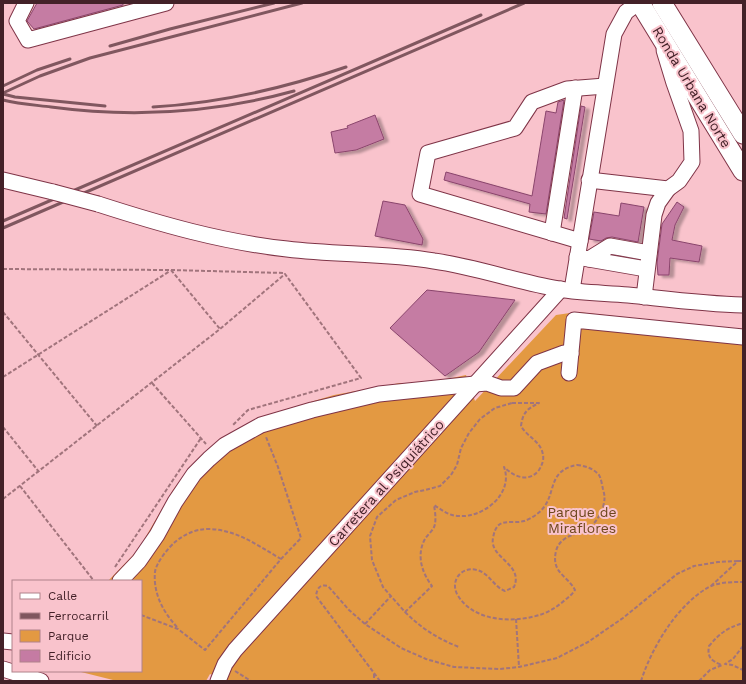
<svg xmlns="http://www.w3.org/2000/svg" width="746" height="684" font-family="'Work Sans',sans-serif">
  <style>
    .green { fill: #e39942 }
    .building { fill: #c57ba3; stroke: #8a456c; filter: url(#shadow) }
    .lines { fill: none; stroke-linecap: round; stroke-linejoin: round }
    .minor-casing { stroke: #7f3447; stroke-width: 17 }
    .major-casing { stroke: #7f3447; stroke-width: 21 }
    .path { stroke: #a1747c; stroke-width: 2; stroke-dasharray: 4 2; stroke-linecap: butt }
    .minor { stroke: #fff; stroke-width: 15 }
    .major { stroke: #fff; stroke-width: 19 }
    .rail { stroke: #80575f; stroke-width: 3 }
    .minor-bridge-casing { stroke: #7f3447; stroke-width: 17; stroke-linecap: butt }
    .minor-bridge { stroke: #fff; stroke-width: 15 }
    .labels { text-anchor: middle; stroke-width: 4; stroke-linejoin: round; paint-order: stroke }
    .street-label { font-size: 14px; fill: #432128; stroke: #f9c3cc }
    .park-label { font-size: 14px; fill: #6d471c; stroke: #f9c3cc }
  </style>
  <defs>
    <filter id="shadow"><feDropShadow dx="4.5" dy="2.5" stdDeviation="1" flood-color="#0004"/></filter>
  </defs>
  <rect width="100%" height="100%" fill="#f9c3cc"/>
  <path class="green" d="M577 312 743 330V681H231L210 674 206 681H117L77 671H141V581H108L138 550 173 490 191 466 210 448 237 430 267 415 334 395 400 383H429L466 375 475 401 556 315Z"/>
  <g class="building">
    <path d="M37 3H123V5L34 29 27 21Z"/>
    <path d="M564 100 546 214 529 212 530 204 444 180 446 172 532 196 546 111 556 113 558 102Z"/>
    <path d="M581 106 585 107 567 219 564 218Z"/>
    <path d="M375 115 384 139 356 150 335 153 331 132 348 128 347 126Z"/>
    <path d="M383 201 405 205 423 239 422 245 375 236Z"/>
    <path d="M677 202 684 207 675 225 672 240 702 246 699 262 670 258 669 275H658L657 263 662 224Z"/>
    <path d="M621 203 644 207 638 242 612 237 606 238 601 241 589 239 594 212 619 216Z"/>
    <path d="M427 290 515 300 479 352 445 376 390 328Z"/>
  </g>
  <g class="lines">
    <g class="minor-casing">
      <g id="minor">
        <path d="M26 3 17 21 28 40 166 3"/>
        <path d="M3 180 53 192"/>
        <path d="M589 180 668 189 679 181 692 162 691 131 674 83 664 50"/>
        <path d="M98 204C160 224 222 242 287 249 336 255 385 253 434 261 477 267 517 282 559 289 582 293 606 293 628 295 667 299 705 304 743 305"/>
        <path d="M552 233 575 88"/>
        <path d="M580 241 420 194 428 153 515 128 532 102 567 89 605 86"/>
        <path d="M577 257 646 269"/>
        <path d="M589 259 610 246 649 253"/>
        <path d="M572 290 614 34 626 12 638 3"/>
        <path d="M644 297 654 215 658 203 668 189"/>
        <path d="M569 373 574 320 743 337"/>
        <path d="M120 581 139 561 157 535 175 502 194 474 209 459 225 445 261 425 312 410 379 394 475 384 487 383 501 388H514L537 363 564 353 571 354"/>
        <path d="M3 641 13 642"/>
        <path d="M3 669 41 681"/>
        <path d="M218 681 225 664 235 650 561 289"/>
      </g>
    </g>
    <g class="major-casing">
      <g id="major">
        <path d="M640 3 743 171"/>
        <path d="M662 3 743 134"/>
      </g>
    </g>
    <g class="path">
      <path d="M3 269 171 270 284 273"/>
      <path d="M171 270 220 329"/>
      <path d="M3 312 97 426"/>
      <path d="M3 377 170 271"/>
      <path d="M152 383 206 444"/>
      <path d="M512 403H539C527 409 523 412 521 426 527 437 541 441 543 455 544 460 542 465 539 470 529 483 514 477 504 467 514 494 483 518 459 516 449 516 442 510 434 505 435 511 436 518 435 524 434 530 428 534 425 539 416 555 422 573 432 586L405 612 383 587 372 560 370 536 377 517 396 500 415 492 425 490 440 486 451 475 457 465 461 448 469 433 480 419 495 408Z"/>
      <path d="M3 427 39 472"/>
      <path d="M577 465C585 466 593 468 599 475 601 478 602 485 603 489 605 496 605 500 603 507 600 516 595 524 587 529 575 535 560 536 556 551 551 573 567 575 575 590L572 594C564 601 555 609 545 613 517 624 473 623 457 594 450 580 462 566 477 570 489 573 494 587 505 591L514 587C524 564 489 558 493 538 497 515 510 525 524 521 528 520 533 517 537 514 559 498 544 471 577 465Z"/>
      <path d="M20 486 94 581"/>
      <path d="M3 499 220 329 285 274 361 378 248 410 232 426"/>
      <path d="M115 567 201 438"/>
      <path d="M711 586 738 561H743"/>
      <path d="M405 612C421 628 438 639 459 647"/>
      <path d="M141 615 178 629 205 650 281 559 301 538 278 467 266 437"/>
      <path d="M516 619 519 667"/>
      <path d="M365 624 391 596"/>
      <path d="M177 627C163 612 153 593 155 572 156 563 168 548 175 542 185 534 195 529 209 529 237 530 257 545 281 559"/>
      <path d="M743 646 733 659 725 664 732 665 743 670"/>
      <path d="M235 671 251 681"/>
      <path d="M374 674V681"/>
      <path d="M380 681 316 596C317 588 320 584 328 586L349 610 365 624 401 648 426 659 454 667 500 669 519 667 557 658 588 642 623 618 677 574 694 566 718 562 738 561"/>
      <path d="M641 681C652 647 677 605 709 587 719 582 732 582 743 582"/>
      <path d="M699 681 710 670 722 665C711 661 707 657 709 646 720 633 727 628 743 623"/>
    </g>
    <use href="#minor" class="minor"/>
    <use href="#major" class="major"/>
    <g class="rail">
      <path d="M110 46 170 29 274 3"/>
      <path d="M3 86 37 70 70 59"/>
      <path d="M3 93 40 76 90 58 302 3"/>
      <path d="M3 94 15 97 105 106"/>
      <path d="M3 100C19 104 35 105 51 107 133 118 214 113 294 91"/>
      <path d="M153 107C220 103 282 89 346 67"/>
      <path d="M3 221 481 15"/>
      <path d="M3 228 524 3"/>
    </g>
    <g class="minor-bridge-casing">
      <path id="minor-bridge" d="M53 192 98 204"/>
    </g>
    <use href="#minor-bridge" class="minor-bridge"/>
  </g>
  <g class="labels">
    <g class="street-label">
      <text transform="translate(692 87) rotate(59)" y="5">Ronda Urbana Norte</text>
      <text transform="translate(386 483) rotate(-48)" y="5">Carretera al Psiquiátrico</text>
    </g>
    <g class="park-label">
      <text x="582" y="517">Parque de<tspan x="582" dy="16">Miraflores</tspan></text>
    </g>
  </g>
  <rect width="746" height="684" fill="none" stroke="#432128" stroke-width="8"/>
  <rect x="12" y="580" width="130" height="92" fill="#f9c3cc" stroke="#b0828a"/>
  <rect x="20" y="593" width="20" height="6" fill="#ffffff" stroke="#b0828a"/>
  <text x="48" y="600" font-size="12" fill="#432128">Calle</text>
  <rect x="20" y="613" width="20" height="6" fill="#80575f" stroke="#b0828a"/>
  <text x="48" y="620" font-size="12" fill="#432128">Ferrocarril</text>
  <rect x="20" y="630" width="20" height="12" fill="#e39942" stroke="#b0828a"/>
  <text x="48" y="640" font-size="12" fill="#432128">Parque</text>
  <rect x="20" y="650" width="20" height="12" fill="#c57ba3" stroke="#b0828a"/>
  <text x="48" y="660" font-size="12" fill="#432128">Edificio</text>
</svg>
